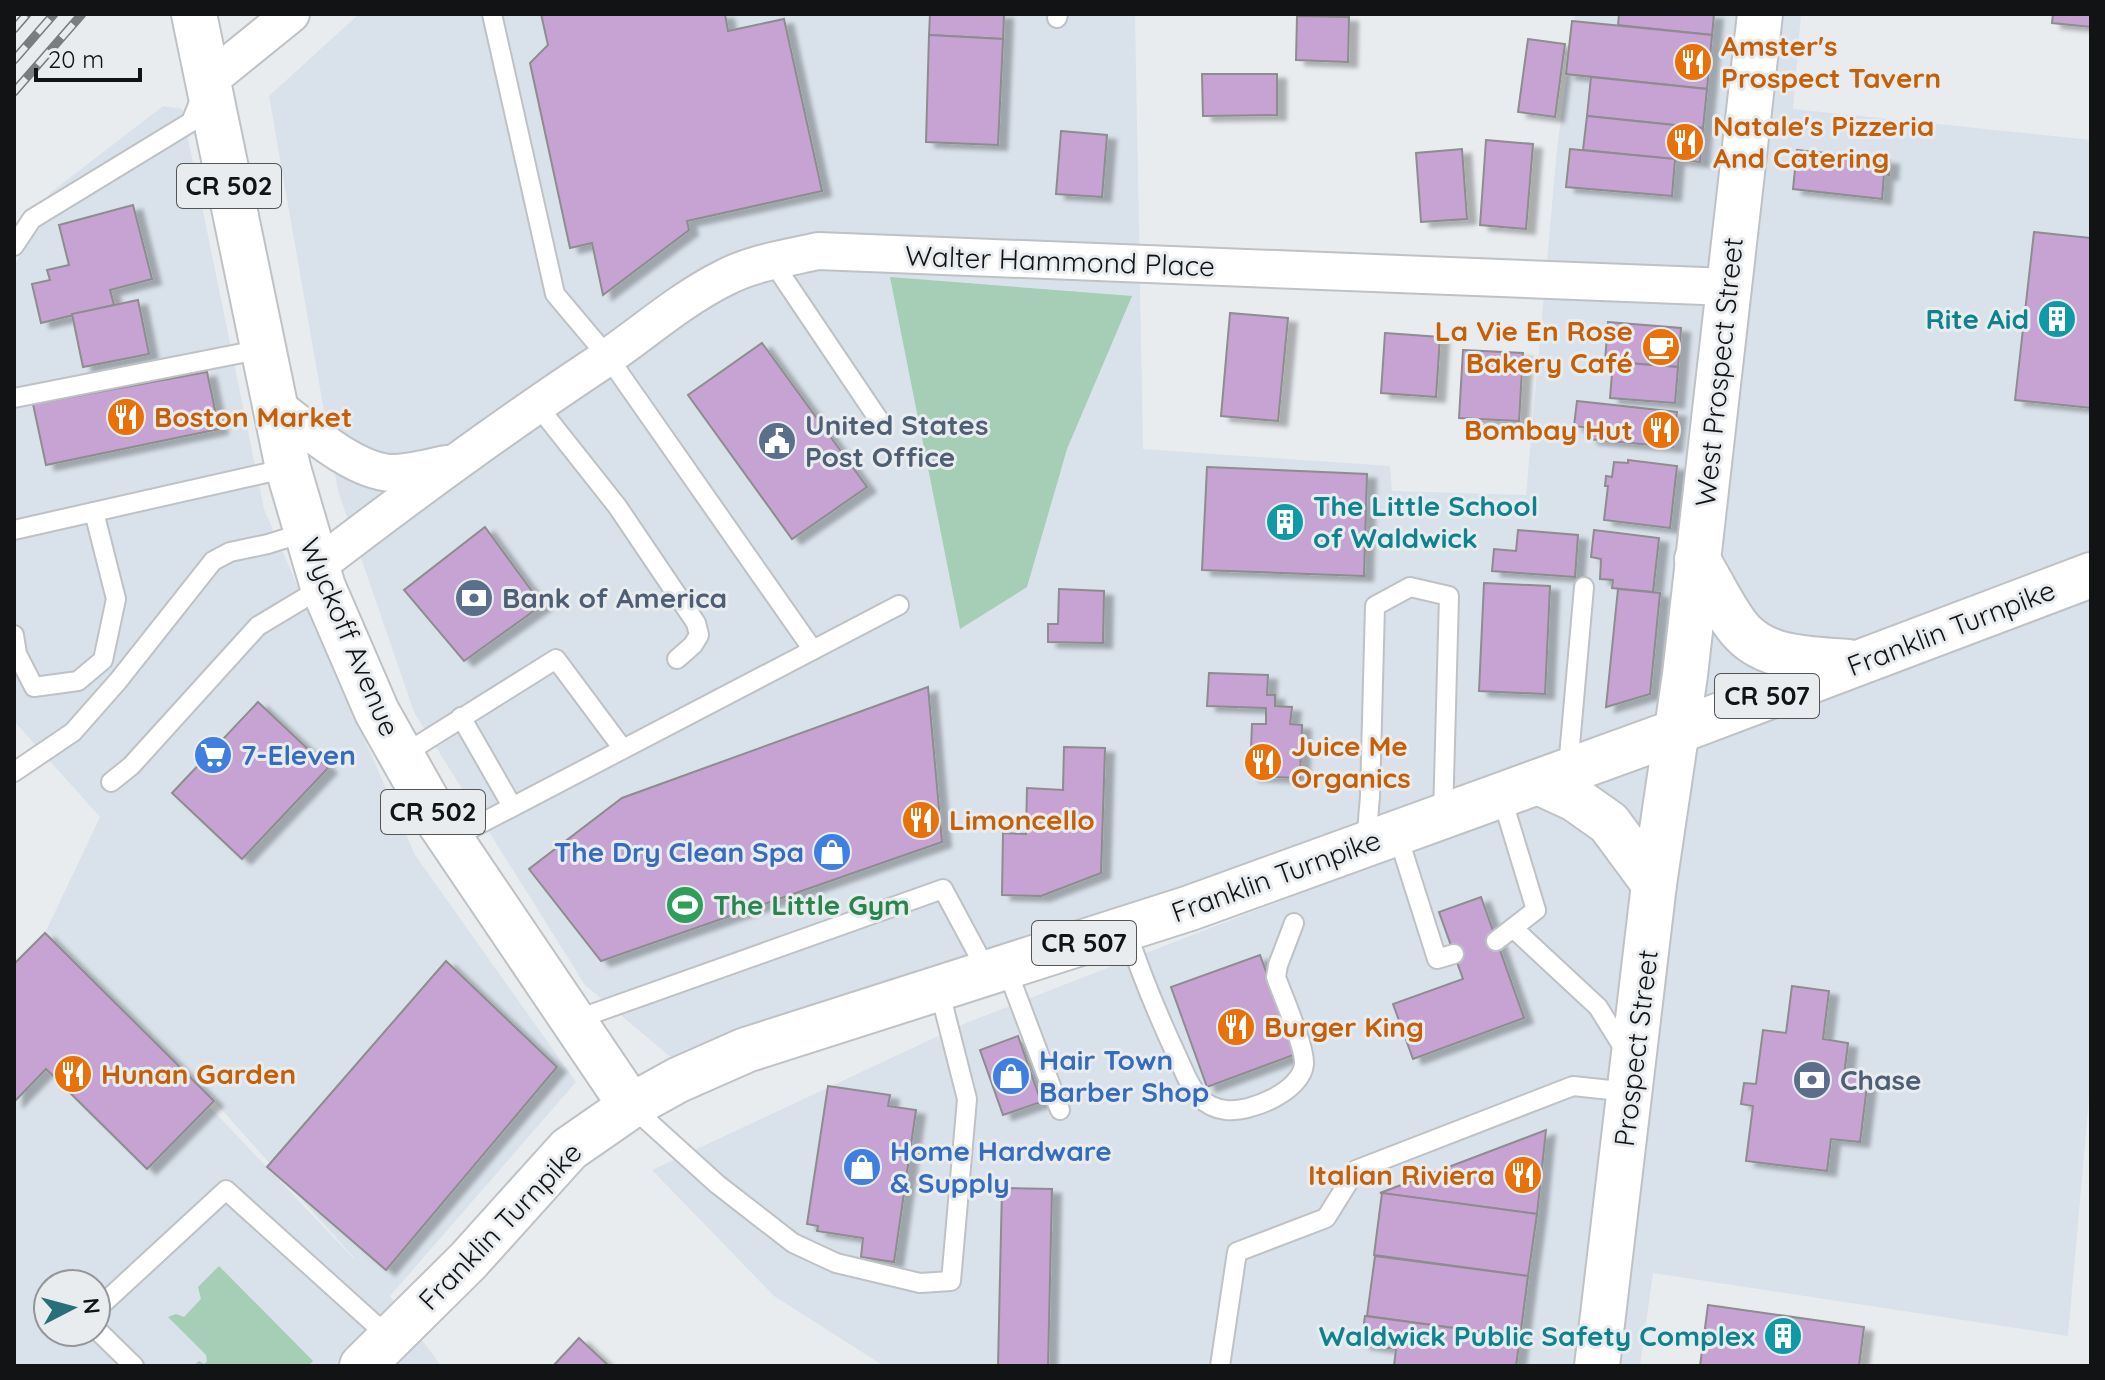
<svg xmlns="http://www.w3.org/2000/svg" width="2105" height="1380" font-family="Quicksand,sans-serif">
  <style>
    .built { fill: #d9e1ea; fill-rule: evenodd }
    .green { fill: #a6cdb5 }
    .building { fill: #c7a3d4; stroke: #8e8c8f; stroke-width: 2; filter: url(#shadow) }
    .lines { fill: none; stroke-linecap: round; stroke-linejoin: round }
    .service-casing { stroke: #bfc2c5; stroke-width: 22 }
    .minor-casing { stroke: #bfc2c5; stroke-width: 40 }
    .tertiary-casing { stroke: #bfc2c5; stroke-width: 48 }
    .primary-casing { stroke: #bfc2c5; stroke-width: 48 }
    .service { stroke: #fff; stroke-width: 18 }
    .minor { stroke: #fff; stroke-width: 36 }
    .tertiary { stroke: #fff; stroke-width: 44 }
    .primary { stroke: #fff; stroke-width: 44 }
    .rail-casing { stroke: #7a7c7e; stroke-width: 9 }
    .rail { stroke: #e9ecef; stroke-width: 6; stroke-dasharray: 18; stroke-linecap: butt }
    .labels { text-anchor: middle; stroke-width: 6; stroke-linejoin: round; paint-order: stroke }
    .shield { fill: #e9ecef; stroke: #525456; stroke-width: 2 }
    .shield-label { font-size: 26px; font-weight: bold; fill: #121315 }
    .food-label { font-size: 28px; font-weight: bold; fill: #c56008; stroke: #e9ecef; text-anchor: start }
    .street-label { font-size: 28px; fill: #121315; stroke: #e9ecef }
    .culture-label { font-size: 28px; font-weight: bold; fill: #0d838f; stroke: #e9ecef; text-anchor: end }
    .service-label { font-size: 28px; font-weight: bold; fill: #4e5e75; stroke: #e9ecef; text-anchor: start }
    .shop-label { font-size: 28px; font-weight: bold; fill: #366cbe; stroke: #e9ecef; text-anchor: start }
    .leisure-label { font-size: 28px; font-weight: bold; fill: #27864d; stroke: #e9ecef; text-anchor: start }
  </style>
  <defs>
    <filter id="shadow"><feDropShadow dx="9" dy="5" stdDeviation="2" flood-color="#0004"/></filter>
  </defs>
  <rect width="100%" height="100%" fill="#e9ecef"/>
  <g class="built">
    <path d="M359 14H1135L1143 449 1390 466 1392 491 1526 495 1557 149 1575 14H1801L1793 109 2091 140V1076L2068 1336 1653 1273 1640 1366H884L774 1296 652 1170 966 1023 1540 800 674 1060 585 985 414 712 338 491 269 96Z"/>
    <path d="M163 106 182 109 264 509 415 855 576 1082 390 1296 439 1363 437 1366H14V964L45 933 100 817 14 721V267L50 193ZM75 965 214 1101 354 1258H353ZM48 1284H96V1332H48Z"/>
  </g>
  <g class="green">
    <path d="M890 277 1132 296 1067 449 1027 587 960 629Z"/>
    <path d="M219 1266 313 1361 308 1366H193L199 1361 204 1364 207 1361 206 1355 168 1317 176 1314 184 1317 201 1299 198 1287Z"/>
  </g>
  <g class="building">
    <path d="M541 14H725L728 31 784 19 822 191 687 221 689 230 603 295 592 243 570 248 530 63 548 45Z"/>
    <path d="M930 14H1004L1003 39 929 35Z"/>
    <path d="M1619 14H1714L1712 35 1618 25Z"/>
    <path d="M2053 14H2091V27L2052 23Z"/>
    <path d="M1297 16 1349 17 1348 62 1296 60Z"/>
    <path d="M1572 21 1712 35 1707 89 1566 74Z"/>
    <path d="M929 35 1003 39 998 145 926 142Z"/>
    <path d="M1528 39 1565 44 1555 117 1518 112Z"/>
    <path d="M1202 74H1277V115L1203 116Z"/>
    <path d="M1591 77 1707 89 1703 128 1587 116Z"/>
    <path d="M1587 116 1703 128 1700 162 1583 150Z"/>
    <path d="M1061 131 1107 135 1102 197 1056 194Z"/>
    <path d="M1486 140 1533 144 1526 229 1480 225Z"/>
    <path d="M1462 149 1467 219 1421 222 1416 153Z"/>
    <path d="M1570 149 1675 159 1672 196 1566 187Z"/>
    <path d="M1797 150 1890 160 1889 175 1884 174 1882 199 1793 189Z"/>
    <path d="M133 205 152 279 110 290 114 305 41 323 32 284 50 280 47 270 69 265 59 225Z"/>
    <path d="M2034 232 2090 238 2091 232V408L2015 400Z"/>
    <path d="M138 300 149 354 83 367 72 314Z"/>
    <path d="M1230 313 1288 318 1278 421 1221 416Z"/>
    <path d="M1608 322 1681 328 1678 367 1605 361Z"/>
    <path d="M1385 333 1440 337 1436 397 1381 393Z"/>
    <path d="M762 343 867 487 792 539 688 395Z"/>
    <path d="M1463 350 1523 353 1519 421 1459 418Z"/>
    <path d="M1613 362 1678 367 1675 403 1610 398Z"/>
    <path d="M207 372 219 429 46 465 33 404Z"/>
    <path d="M1577 401 1677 412 1673 447 1589 439 1590 428 1574 426Z"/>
    <path d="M1628 460 1677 466 1670 528 1604 520 1608 486H1605L1606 476 1612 477 1614 462 1628 463Z"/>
    <path d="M1207 467 1367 474 1364 576 1202 570Z"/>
    <path d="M485 527 542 605 464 661 404 590Z"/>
    <path d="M1518 530 1578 535 1575 577 1492 571 1494 549 1516 551Z"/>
    <path d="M1594 530 1659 538 1653 592 1612 588 1613 580 1600 579 1601 559 1591 557Z"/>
    <path d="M1484 583 1550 586 1545 694 1479 691Z"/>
    <path d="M1059 589 1104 591 1103 643 1048 642V624H1058Z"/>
    <path d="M1618 589 1660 593 1650 694 1606 707Z"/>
    <path d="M1209 673 1268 675 1267 695H1275V706L1292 707 1290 724 1302 725 1300 778 1250 776 1252 724H1266V708L1207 706Z"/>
    <path d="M928 687 942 842 601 961 529 869 622 798Z"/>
    <path d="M258 702 328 768 242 859 172 793Z"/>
    <path d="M1064 747 1105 748 1101 873 1041 896 1002 895 1003 833 1026 834 1027 788 1063 790Z"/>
    <path d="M1481 897 1524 1018 1413 1059 1393 1004 1463 979 1439 912Z"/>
    <path d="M45 933 214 1101 147 1169 46 1069 14 1102V964Z"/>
    <path d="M1260 955 1296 1054 1207 1087 1171 987Z"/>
    <path d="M446 961 557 1067 386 1270 267 1167Z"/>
    <path d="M1792 986 1829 991 1823 1039 1848 1043 1844 1075 1868 1078 1860 1142 1831 1139 1827 1171 1746 1161 1753 1106 1741 1104 1744 1083 1756 1084 1763 1030 1786 1033Z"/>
    <path d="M1018 1036 1041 1102 1003 1115 980 1050Z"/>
    <path d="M828 1086 890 1095 888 1106 916 1110 894 1262 861 1257 863 1238 817 1231 818 1226 807 1224Z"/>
    <path d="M1546 1130 1537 1214 1380 1193 1533 1135Z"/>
    <path d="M1002 1188 1052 1189 1048 1366H998Z"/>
    <path d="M1382 1193 1537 1214 1528 1276 1374 1255Z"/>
    <path d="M1375 1256 1528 1276 1520 1337 1367 1316Z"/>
    <path d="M1708 1305 1864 1327 1859 1366H1700Z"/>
    <path d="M1365 1316 1520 1337 1516 1366H1394L1396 1349 1361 1344Z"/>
    <path d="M579 1338 609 1366H553Z"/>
  </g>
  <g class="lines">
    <g class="service-casing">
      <g id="service">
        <path d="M492 14 555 294 608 357 813 650"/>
        <path d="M1057 18 1058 14"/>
        <path d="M14 246 32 219 191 122 202 95"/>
        <path d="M772 261 881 423"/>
        <path d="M14 398 263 349"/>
        <path d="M537 405 617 506 696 623 699 635 693 645 677 659"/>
        <path d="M14 530 288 468"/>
        <path d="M14 635 17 654 34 687 78 681 103 660 116 599 94 512"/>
        <path d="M461 717 512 806"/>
        <path d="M401 756 556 659 623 749"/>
        <path d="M1568 768 1584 587"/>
        <path d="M14 772 73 732 118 681 213 561 230 552 268 544 306 532"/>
        <path d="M111 782 131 766 258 626 323 587"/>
        <path d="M1397 833 1437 959 1454 954"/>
        <path d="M451 839 899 605"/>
        <path d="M1366 844 1370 796 1375 606 1410 587 1449 596 1443 816"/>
        <path d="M1513 928 1598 1007 1626 1052"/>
        <path d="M1126 929C1140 972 1157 1013 1176 1054 1183 1068 1188 1085 1199 1097 1206 1104 1216 1109 1226 1110 1250 1113 1302 1091 1304 1064 1305 1046 1283 997 1276 977L1278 965 1294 923"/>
        <path d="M1496 941 1536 910 1501 795"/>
        <path d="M1006 967 1060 1110"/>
        <path d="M572 1021 943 889 988 973"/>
        <path d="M631 1106 717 1184 793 1243 836 1263 920 1283 951 1281 967 1099 939 989"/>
        <path d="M96 1310 226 1190 390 1338"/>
        <path d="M96 1329 134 1366"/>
        <path d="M1220 1366 1237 1252 1326 1218 1356 1170 1573 1086 1629 1092"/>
      </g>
    </g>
    <g class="minor-casing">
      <g id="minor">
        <path d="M207 82 291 14"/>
        <path d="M275 405C304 427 354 472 392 473 410 473 430 467 447 464"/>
        <path d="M316 567C407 497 498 430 593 367 638 338 676 302 724 278 752 263 787 258 818 251L1729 287"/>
      </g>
    </g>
    <g class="tertiary-casing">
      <path id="tertiary" d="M1597 1366 1654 884 1685 675 1760 14"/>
    </g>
    <g class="primary-casing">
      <g id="primary">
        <path d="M194 14 288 468 323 587 377 712 439 822 631 1106"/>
        <path d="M1697 559C1710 579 1727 617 1743 633 1769 660 1812 659 1848 662"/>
        <path d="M1538 782 1575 799 1609 823 1654 884"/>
        <path d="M362 1366 468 1261 569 1149 631 1106 678 1080 746 1050 1190 908 1678 731 2091 575"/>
      </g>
    </g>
    <use href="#service" class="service"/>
    <use href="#minor" class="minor"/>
    <use href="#tertiary" class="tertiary"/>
    <use href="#primary" class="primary"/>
    <g class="rail-casing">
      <g id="rail">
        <path d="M14 29 27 14"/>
        <path d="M14 60 54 14"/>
        <path d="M14 92 82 14"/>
      </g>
    </g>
    <use href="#rail" class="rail"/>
  </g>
  <defs>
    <g id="restaurant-disc" transform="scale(2)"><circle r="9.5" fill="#e8710a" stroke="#e9ecef"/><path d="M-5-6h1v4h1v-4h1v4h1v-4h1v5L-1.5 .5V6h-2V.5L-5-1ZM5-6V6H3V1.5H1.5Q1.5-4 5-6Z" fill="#fff"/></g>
    <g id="building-disc" transform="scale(2)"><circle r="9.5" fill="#0f9aa8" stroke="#e9ecef"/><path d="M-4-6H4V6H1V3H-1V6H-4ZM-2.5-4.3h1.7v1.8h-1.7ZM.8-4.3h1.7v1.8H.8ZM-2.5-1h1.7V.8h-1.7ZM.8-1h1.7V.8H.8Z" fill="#fff"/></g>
    <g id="cafe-disc" transform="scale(2)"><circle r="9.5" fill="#e8710a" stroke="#e9ecef"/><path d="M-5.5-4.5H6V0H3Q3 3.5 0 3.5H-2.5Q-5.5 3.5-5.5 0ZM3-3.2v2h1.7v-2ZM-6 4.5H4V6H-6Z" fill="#fff"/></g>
    <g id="civic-disc" transform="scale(2)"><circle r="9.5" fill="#5c6f8a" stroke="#e9ecef"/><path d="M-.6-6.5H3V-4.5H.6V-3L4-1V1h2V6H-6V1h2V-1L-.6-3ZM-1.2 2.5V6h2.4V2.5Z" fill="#fff"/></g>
    <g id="bank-disc" transform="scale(2)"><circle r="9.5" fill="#5c6f8a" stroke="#e9ecef"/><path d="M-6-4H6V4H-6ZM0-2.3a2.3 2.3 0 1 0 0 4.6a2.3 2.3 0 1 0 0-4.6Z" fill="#fff"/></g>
    <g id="supermarket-disc" transform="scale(2)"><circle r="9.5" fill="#3f7fe0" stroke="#e9ecef"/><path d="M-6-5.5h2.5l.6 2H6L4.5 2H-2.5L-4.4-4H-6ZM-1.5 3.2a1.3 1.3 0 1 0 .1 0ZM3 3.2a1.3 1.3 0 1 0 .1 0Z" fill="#fff"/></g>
    <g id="shop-disc" transform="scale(2)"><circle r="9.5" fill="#3f7fe0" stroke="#e9ecef"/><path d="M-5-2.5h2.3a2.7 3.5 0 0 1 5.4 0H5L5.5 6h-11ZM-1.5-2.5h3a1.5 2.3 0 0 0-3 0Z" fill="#fff"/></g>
    <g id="stadium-disc" transform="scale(2)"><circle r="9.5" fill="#2e9e5b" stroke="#e9ecef"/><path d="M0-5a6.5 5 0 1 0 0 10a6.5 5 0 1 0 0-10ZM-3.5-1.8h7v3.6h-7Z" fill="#fff"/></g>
  </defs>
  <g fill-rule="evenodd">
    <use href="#restaurant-disc" x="1693" y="62"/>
    <use href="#restaurant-disc" x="1685" y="142"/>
    <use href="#building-disc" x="2057" y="319"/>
    <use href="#cafe-disc" x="1661" y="347"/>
    <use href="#restaurant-disc" x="126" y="417"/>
    <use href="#restaurant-disc" x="1661" y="430"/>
    <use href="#civic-disc" x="777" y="441"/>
    <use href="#building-disc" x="1285" y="522"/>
    <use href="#bank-disc" x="474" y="598"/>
    <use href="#supermarket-disc" x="213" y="755"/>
    <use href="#restaurant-disc" x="1263" y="762"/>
    <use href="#restaurant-disc" x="921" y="820"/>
    <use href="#shop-disc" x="832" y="852"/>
    <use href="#stadium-disc" x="685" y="905"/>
    <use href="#restaurant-disc" x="1236" y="1027"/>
    <use href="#restaurant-disc" x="73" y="1074"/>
    <use href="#shop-disc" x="1011" y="1076"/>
    <use href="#bank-disc" x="1812" y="1080"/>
    <use href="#shop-disc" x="862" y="1167"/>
    <use href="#restaurant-disc" x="1523" y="1175"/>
    <use href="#building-disc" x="1783" y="1336"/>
  </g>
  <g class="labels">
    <g class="shield">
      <rect x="177" y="164" width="104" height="44" rx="6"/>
      <rect x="1715" y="674" width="104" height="44" rx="6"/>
      <rect x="381" y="790" width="104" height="44" rx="6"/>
      <rect x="1032" y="921" width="104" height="44" rx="6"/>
    </g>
    <g class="shield-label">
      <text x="229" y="195">CR 502</text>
      <text x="1767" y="705">CR 507</text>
      <text x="433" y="821">CR 502</text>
      <text x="1084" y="952">CR 507</text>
    </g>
    <g class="food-label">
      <text x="1721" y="56">Amster's<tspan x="1721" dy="32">Prospect Tavern</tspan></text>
      <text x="1713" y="136">Natale's Pizzeria<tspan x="1713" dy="32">And Catering</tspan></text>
      <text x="1633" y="341" text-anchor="end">La Vie En Rose<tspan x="1633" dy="32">Bakery Café</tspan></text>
      <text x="154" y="427">Boston Market</text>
      <text x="1633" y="440" text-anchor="end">Bombay Hut</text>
      <text x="1291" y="756">Juice Me<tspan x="1291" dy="32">Organics</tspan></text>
      <text x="949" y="830">Limoncello</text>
      <text x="1264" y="1037">Burger King</text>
      <text x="101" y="1084">Hunan Garden</text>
      <text x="1495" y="1185" text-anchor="end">Italian Riviera</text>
    </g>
    <g class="street-label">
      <text transform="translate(1060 261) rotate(2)" y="10">Walter Hammond Place</text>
      <text transform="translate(1719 372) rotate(-84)" y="10">West Prospect Street</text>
      <text transform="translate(1951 628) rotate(-21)" y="10">Franklin Turnpike</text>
      <text transform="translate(350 637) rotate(67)" y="10">Wyckoff Avenue</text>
      <text transform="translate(1276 876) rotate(-20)" y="10">Franklin Turnpike</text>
      <text transform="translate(1636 1048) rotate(-83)" y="10">Prospect Street</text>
      <text transform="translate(500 1226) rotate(-46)" y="10">Franklin Turnpike</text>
    </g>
    <g class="culture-label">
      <text x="2029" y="329">Rite Aid</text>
      <text x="1313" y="516" text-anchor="start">The Little School<tspan x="1313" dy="32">of Waldwick</tspan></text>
      <text x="1755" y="1346">Waldwick Public Safety Complex</text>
    </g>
    <g class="service-label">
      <text x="805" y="435">United States<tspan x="805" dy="32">Post Office</tspan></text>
      <text x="502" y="608">Bank of America</text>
      <text x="1840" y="1090">Chase</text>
    </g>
    <g class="shop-label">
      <text x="241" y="765">7-Eleven</text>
      <text x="804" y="862" text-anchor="end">The Dry Clean Spa</text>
      <text x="1039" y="1070">Hair Town<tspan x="1039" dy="32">Barber Shop</tspan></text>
      <text x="890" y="1161">Home Hardware<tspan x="890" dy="32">&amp; Supply</tspan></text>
    </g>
    <g class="leisure-label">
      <text x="713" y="915">The Little Gym</text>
    </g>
  </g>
  <rect width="2105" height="1380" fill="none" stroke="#121315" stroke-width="32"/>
  <g transform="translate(72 1308) rotate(84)"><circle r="38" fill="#e9ecef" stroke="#939598" stroke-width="2"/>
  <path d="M0-6L14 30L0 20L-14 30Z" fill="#286f7c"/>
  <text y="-12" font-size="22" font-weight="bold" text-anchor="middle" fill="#121315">N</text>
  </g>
  <path d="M36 68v12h104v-12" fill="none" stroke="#121315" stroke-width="4"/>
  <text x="48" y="68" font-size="24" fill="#121315" stroke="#e9ecef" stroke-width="6" paint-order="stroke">20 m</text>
</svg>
